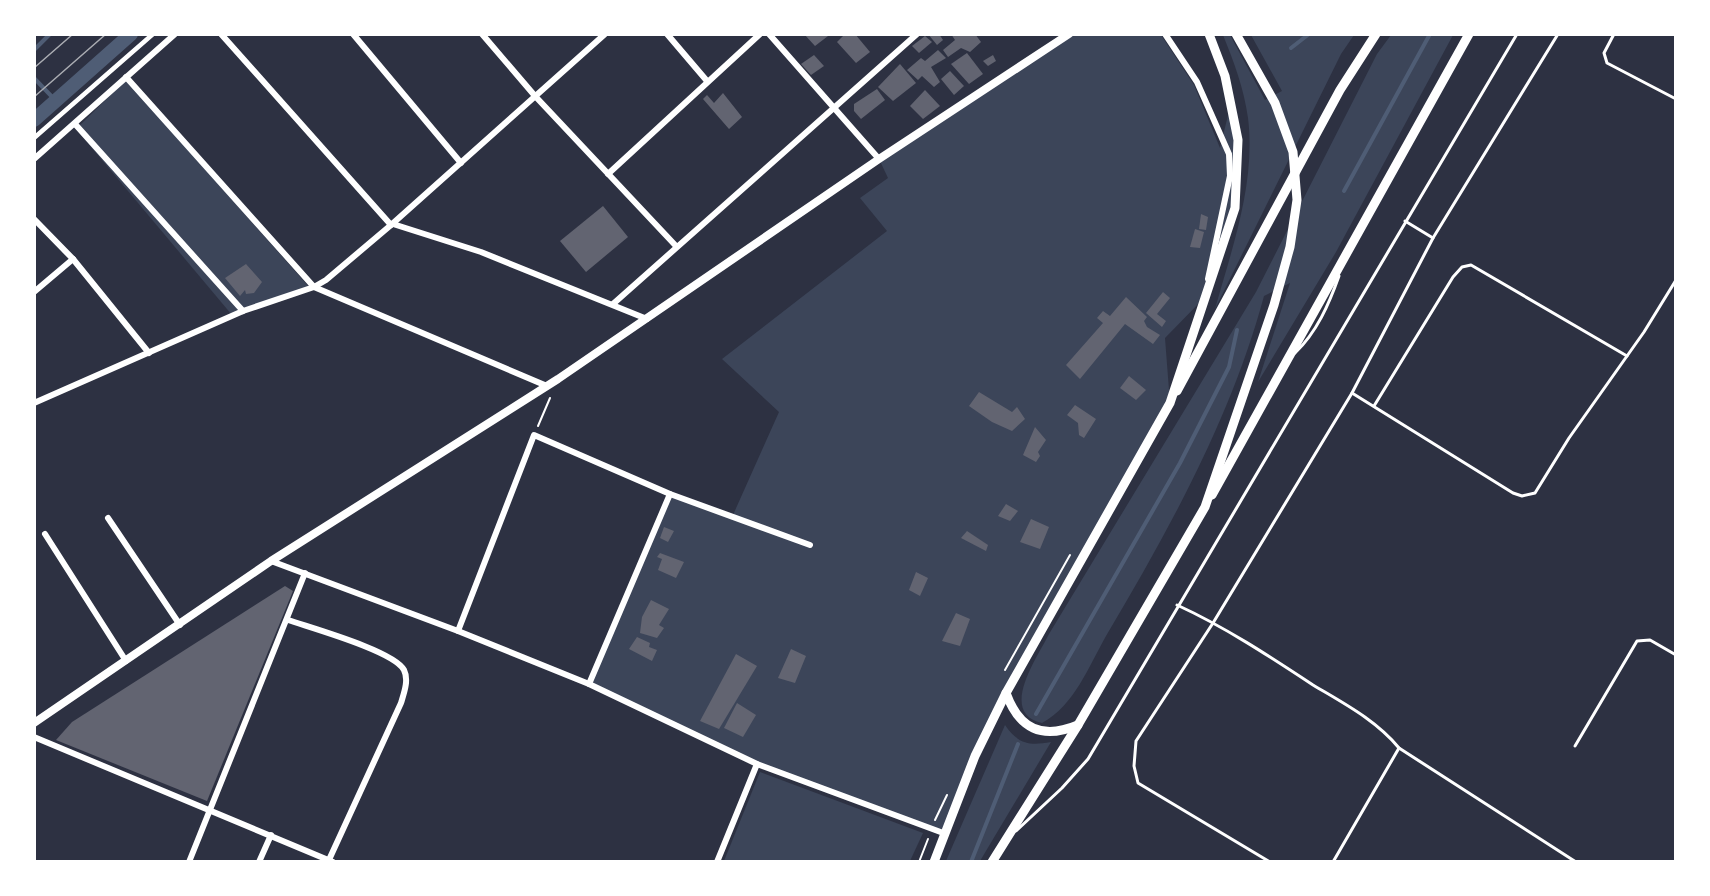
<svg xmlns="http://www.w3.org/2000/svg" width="1710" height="896" font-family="Raleway,sans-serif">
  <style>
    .green { fill: #3c4559 }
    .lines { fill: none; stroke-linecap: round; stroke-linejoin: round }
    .stream { stroke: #4f5d75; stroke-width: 4 }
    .canal { stroke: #4f5d75; stroke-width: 14 }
    .building { fill: #626471 }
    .path { stroke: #fff; stroke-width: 2 }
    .service { stroke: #fff; stroke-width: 3 }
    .pedestrian { stroke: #fff; stroke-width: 4.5 }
    .minor { stroke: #fff; stroke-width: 6 }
    .tertiary { stroke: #fff; stroke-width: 8 }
    .primary { stroke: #fff; stroke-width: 9 }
    .trunk { stroke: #fff; stroke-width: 9 }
    .tram { stroke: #abadb3; stroke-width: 1.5 }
  </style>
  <rect width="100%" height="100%" fill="#2d3142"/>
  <g class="green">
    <path d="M1069 35H1161L1194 85 1220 148 1232 99 1238 140 1235 208 1205 297 1165 338 1170 403 1006 693 946 834 757 764 589 684 669 496 733 515 779 412 722 359 887 231 860 198 888 178 879 159Z"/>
    <path d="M1223 35H1230L1265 100 1282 91 1251 35H1354L1341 54 1215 309C1232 248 1256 183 1248 118 1244 89 1234 62 1223 35Z"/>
    <path d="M1391 35H1453L1336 252 1258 382 1290 283 1264 296C1231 418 1170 528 1106 636 1089 666 1074 706 1042 723 998 713 1037 658 1049 634L1256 292 1377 54Z"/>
    <path d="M126 80 310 288 232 315 76 129Z"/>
    <path d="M1005 725C1018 744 1029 746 1051 742L980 861H946Z"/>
    <path d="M760 772 923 833 910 861H724Z"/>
  </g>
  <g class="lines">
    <g class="stream">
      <path d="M1291 48 1309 34"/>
      <path d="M34 50 50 34"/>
      <path d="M34 78 56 101"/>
      <path d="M1344 191 1430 34"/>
      <path d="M1036 714 1180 463 1229 367 1237 330"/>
      <path d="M971 862 1018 744"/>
    </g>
    <path class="canal" d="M34 120 131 34"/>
  </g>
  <g class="building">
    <path d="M804 34H827L828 36 815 46Z"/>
    <path d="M845 34H855L870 52 856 63 837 42Z"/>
    <path d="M928 34H939L943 40 937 45Z"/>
    <path d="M951 34H975L981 42 970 52 961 48 948 57 943 50 955 40Z"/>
    <path d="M925 36 932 42 919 53 912 46Z"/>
    <path d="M938 50 946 58 931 67 940 82 934 87 922 76 918 80 907 70 921 58 925 61Z"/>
    <path d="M967 53 983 74 969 84 951 64Z"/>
    <path d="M814 55 824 66 811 75 801 64Z"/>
    <path d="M993 55 996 61 988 66 983 61Z"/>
    <path d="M900 64 916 83 893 101 878 87Z"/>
    <path d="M950 71 964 86 954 95 941 79Z"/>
    <path d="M877 89 885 100 861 119 854 111V104Z"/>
    <path d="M925 90 940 106 923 119 910 106Z"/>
    <path d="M723 93 742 117 729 129 703 99 707 95 714 103Z"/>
    <path d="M603 206 628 237 586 272 560 241Z"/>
    <path d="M1201 214 1208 217 1206 230 1199 229Z"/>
    <path d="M1195 229 1204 232 1200 248 1190 247Z"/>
    <path d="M246 264 262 282 254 293 246 294 245 290 240 296 225 278Z"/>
    <path d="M1163 292 1170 298 1157 314 1166 321 1162 327 1146 313Z"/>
    <path d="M1126 297 1147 317 1144 321 1147 327 1160 335 1153 344 1125 324 1080 379 1066 365 1103 323 1097 318 1103 311 1110 316Z"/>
    <path d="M1129 376 1146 390 1136 400 1120 388Z"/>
    <path d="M979 392 1012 412 1017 407 1025 419 1012 431 992 422 969 406Z"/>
    <path d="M1075 405 1096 419 1084 438 1079 435 1078 423 1067 415Z"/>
    <path d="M1035 427 1046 440 1038 452 1040 456 1036 462 1023 455Z"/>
    <path d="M1006 504 1018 511 1010 521 998 516Z"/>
    <path d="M1031 519 1049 527 1040 549 1020 542Z"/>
    <path d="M664 527 674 531 668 542 660 538Z"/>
    <path d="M967 531 988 545 986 551 961 538Z"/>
    <path d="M660 553 684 562 676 578 658 570 662 559 657 557Z"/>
    <path d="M916 572 928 578 920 596 909 590Z"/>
    <path d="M285 586 293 591 207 801 56 740 72 722Z"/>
    <path d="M651 600 669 609 659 625 664 628 657 638 640 633 642 617Z"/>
    <path d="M956 613 970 619 960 646 942 641Z"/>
    <path d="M637 637 650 643 649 647 657 650 652 661 629 649Z"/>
    <path d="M791 649 806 656 795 683 778 678Z"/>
    <path d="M736 654 757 666 719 729 700 721Z"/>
    <path d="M737 703 756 715 743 737 724 728Z"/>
  </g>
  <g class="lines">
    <g class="path">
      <path d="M538 426 550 398"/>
      <path d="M1005 670 1070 555"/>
      <path d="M935 820 947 795"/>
      <path d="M919 862 928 839"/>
    </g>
    <g class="service">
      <path d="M1614 34 1604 53 1607 63 1676 99"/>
      <path d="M1433 238 1558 34"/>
      <path d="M1295 353C1317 332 1329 304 1339 276"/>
      <path d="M1352 393 1513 493 1522 496 1535 493 1569 438 1644 332 1676 280"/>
      <path d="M1374 406 1453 277 1462 267 1471 265 1627 356"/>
      <path d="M1177 605C1225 627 1269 656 1313 685 1343 703 1376 720 1399 748L1576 862"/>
      <path d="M1575 746 1637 641 1650 640 1676 655"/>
      <path d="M1016 831 1062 788 1088 759 1517 34"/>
      <path d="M1270 862 1138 783 1134 766 1136 741 1213 623 1352 393 1433 238 1405 221"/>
      <path d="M1333 862 1399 748"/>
    </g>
    <path class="pedestrian" d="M34 138 153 34"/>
    <g class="minor">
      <path d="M221 34 391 225"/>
      <path d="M353 34 461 163"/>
      <path d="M482 34 535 96 676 246"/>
      <path d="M667 34 707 81"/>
      <path d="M769 34 879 159"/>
      <path d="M1165 34 1197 82 1229 154 1230 176 1208 279"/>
      <path d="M126 77 314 287 547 386"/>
      <path d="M75 124 243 311"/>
      <path d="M34 159 175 34"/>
      <path d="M608 174 760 34"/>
      <path d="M34 219 73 259 149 353"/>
      <path d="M393 224 481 252 647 319"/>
      <path d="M34 292 73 259"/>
      <path d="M613 304 917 34"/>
      <path d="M34 403 243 311 314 287 326 280 391 225 605 34"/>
      <path d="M108 518 180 625"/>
      <path d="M45 534 126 661"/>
      <path d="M271 561 458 631 589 684 757 764 946 834"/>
      <path d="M288 620C311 628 394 651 404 670 409 680 404 693 401 703L328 862"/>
      <path d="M458 631 534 435 670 494 810 545"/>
      <path d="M589 684 670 494"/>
      <path d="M34 737 333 862"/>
      <path d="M189 862 305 573"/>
      <path d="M259 862 271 835"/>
      <path d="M717 862 757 764"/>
    </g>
    <path class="tertiary" d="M34 723 271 561 558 379 879 159 1069 34"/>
    <g class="primary">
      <path d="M1177 391 1340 90 1376 34"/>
      <path d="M1212 495 1469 34"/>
    </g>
    <g class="trunk">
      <path d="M1006 693C1019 729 1042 740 1078 725"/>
      <path d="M934 862 975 756 1006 693 1170 403 1235 208 1238 140 1225 76 1209 34"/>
      <path d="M992 862 1078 725 1205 507 1274 305 1290 247 1297 200 1293 152 1275 103 1236 34"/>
    </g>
    <g class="tram">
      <path d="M34 68 73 34"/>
      <path d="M34 97 106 34"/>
    </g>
  </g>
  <rect width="1710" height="896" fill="none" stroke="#ffffff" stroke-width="72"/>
</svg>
